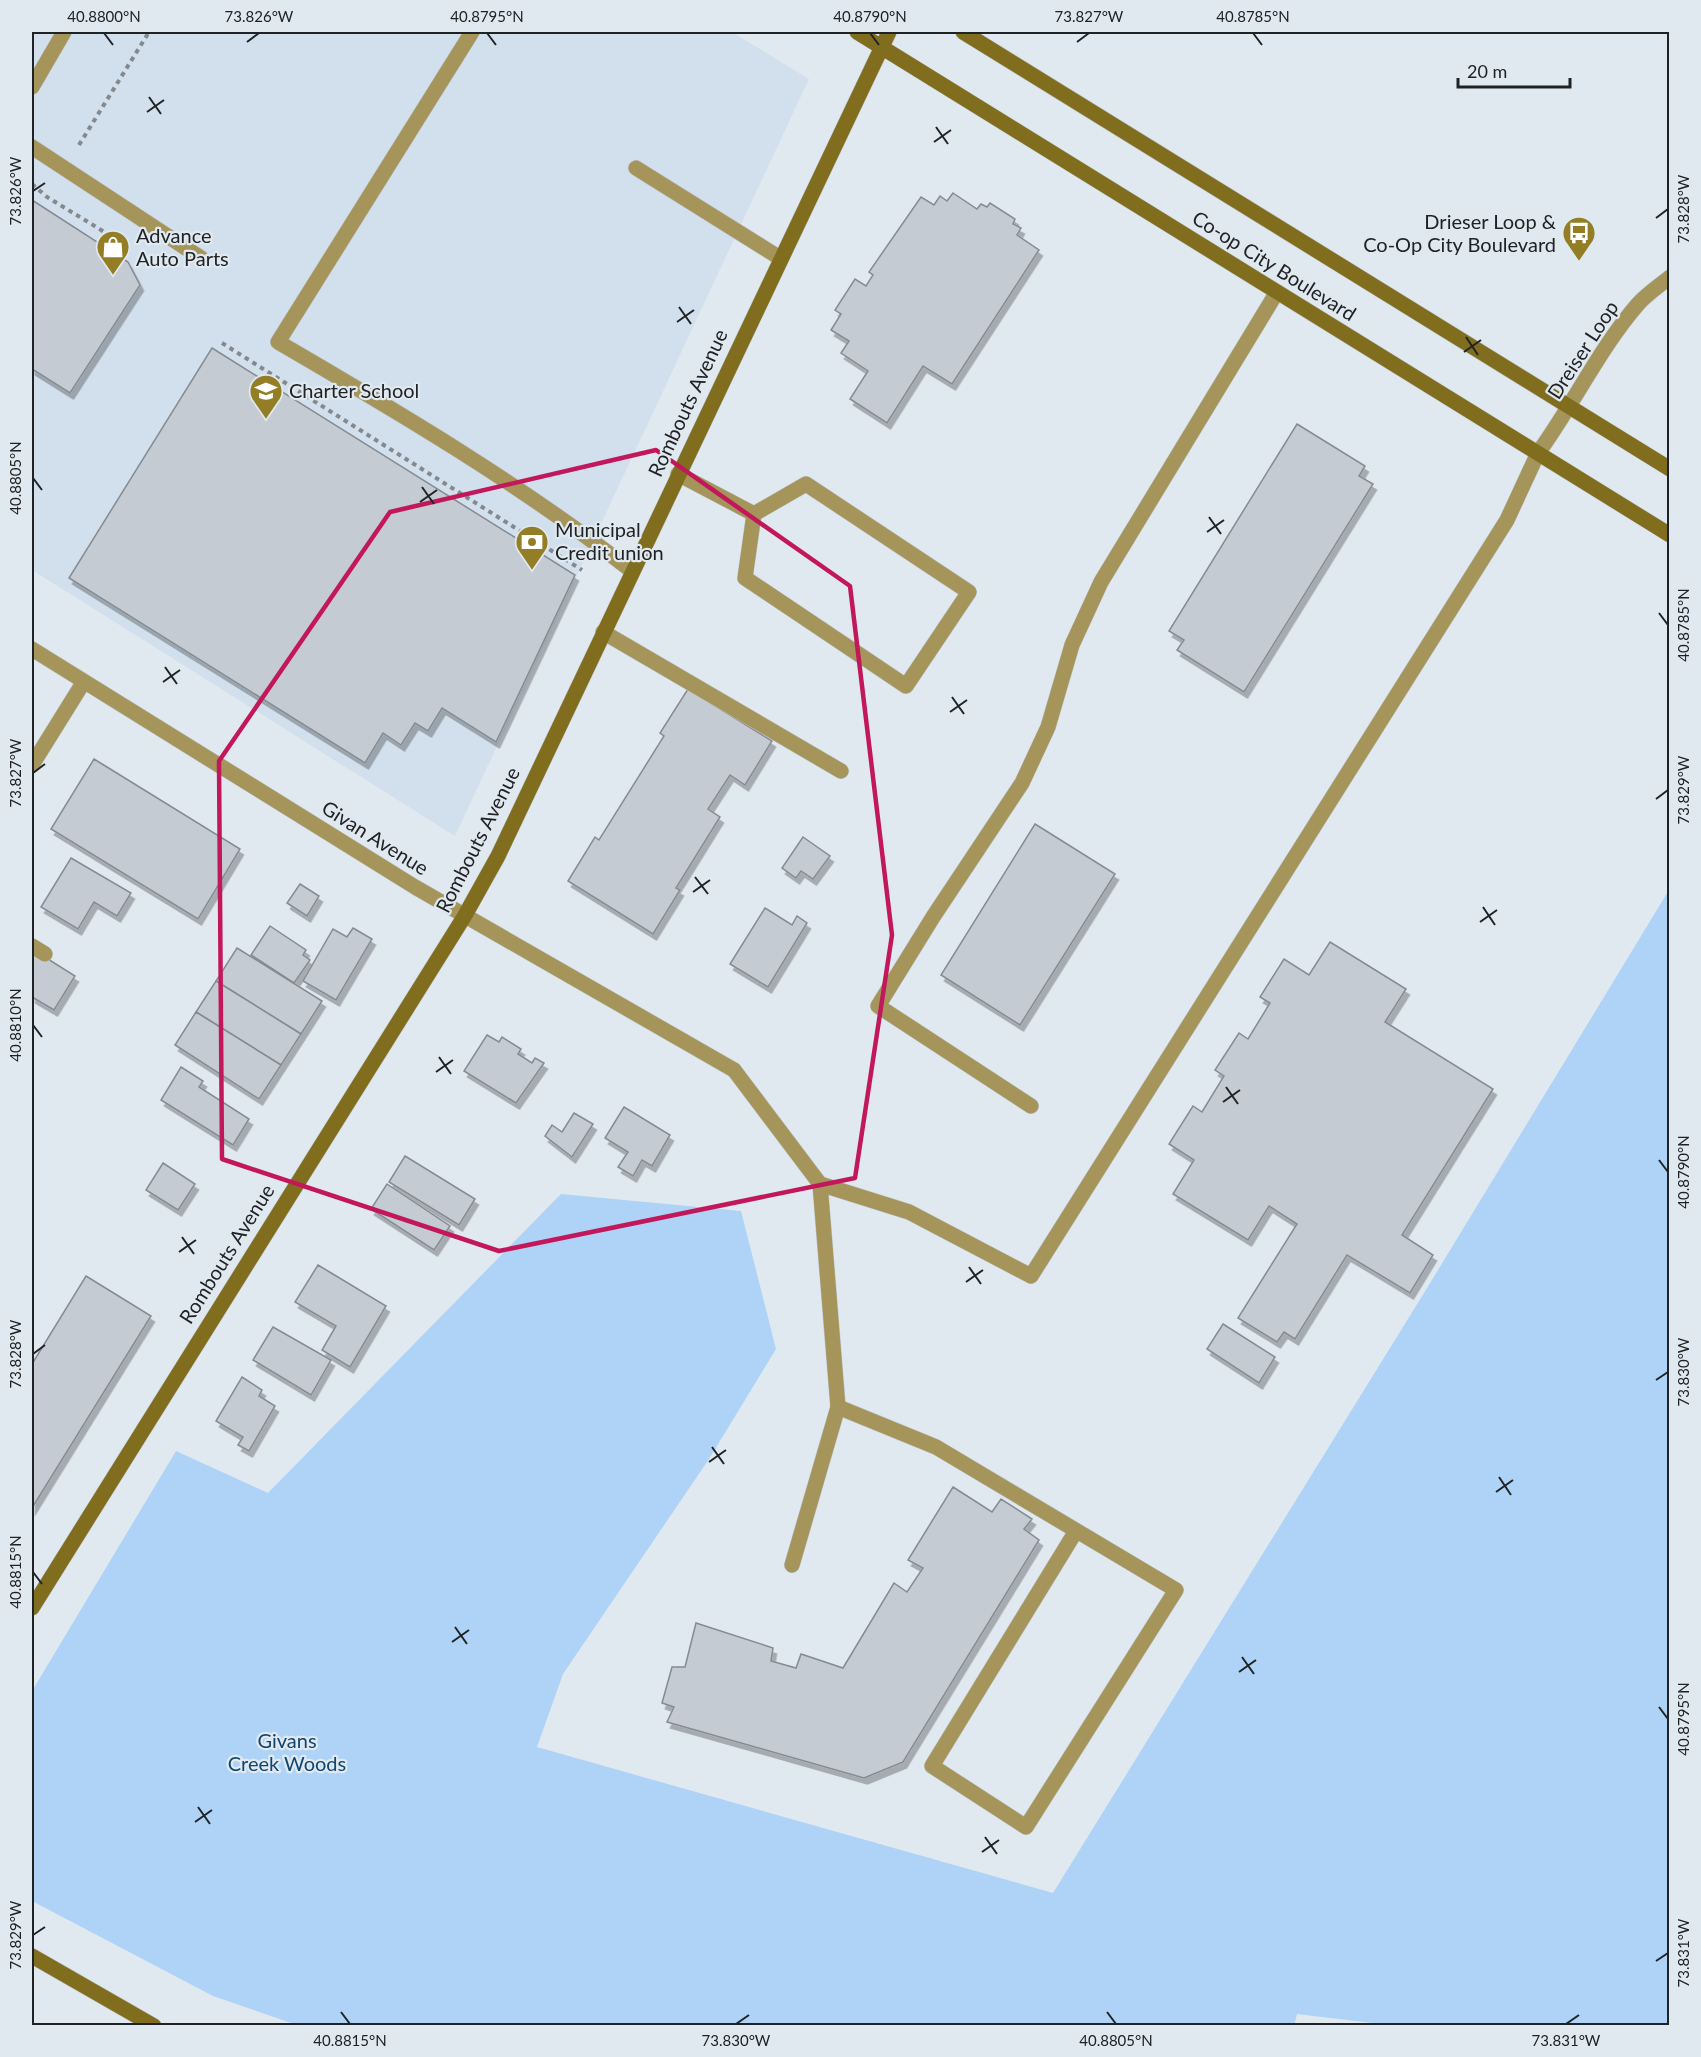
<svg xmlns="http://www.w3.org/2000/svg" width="1701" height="2057" font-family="Lato,sans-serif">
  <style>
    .built { fill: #d2dfec }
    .green { fill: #aed3f7 }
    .building { fill: #c4cbd2; stroke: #858b92; stroke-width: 1.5; filter: url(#shadow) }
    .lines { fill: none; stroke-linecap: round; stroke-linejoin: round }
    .lane-casing { stroke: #bec5cb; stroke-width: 16 }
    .street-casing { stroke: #bec5cb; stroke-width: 16 }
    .secondary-casing { stroke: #bec5cb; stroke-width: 16 }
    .path { stroke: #84898e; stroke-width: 4; stroke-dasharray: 4.5 4.5; stroke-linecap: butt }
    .lane { stroke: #a5955a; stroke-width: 15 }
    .street { stroke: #a5955a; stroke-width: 15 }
    .secondary { stroke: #806d1e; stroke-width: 15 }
    .marked { fill: none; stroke: #c2185b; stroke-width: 4.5; stroke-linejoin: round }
    .ticks { fill: none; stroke: #202325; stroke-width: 2 }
    .labels { text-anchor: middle; stroke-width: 4.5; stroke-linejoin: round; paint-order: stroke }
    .poi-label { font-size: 20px; fill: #202325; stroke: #e1e9f0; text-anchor: start }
    .street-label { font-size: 20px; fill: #202325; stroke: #e1e9f0 }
    .park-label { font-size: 20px; fill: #10456f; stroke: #e1e9f0 }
    .neatline { fill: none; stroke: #202325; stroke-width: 2 }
    .ticks-label { font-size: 15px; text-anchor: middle; fill: #202325 }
  </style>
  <defs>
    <filter id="shadow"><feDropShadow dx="3.5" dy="6" stdDeviation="0" flood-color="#0004"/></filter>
  </defs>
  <rect width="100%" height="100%" fill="#e1e9f0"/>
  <path class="built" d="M32 32H732L809 79 455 836 32 570Z"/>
  <path class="green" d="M1669 890V2025L1397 2026 1297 2014 1294 2026 297 2025 213 1996 32 1901V1691L176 1451 268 1493 561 1194 741 1211 776 1349 709 1459 563 1674 537 1747 1053 1893 1424 1293Z"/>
  <g class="building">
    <path d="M953 193 977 209 981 204 987 207 990 203 1015 219 1013 224 1021 228 1017 235 1039 250 952 384 923 366 887 423 850 399 868 371 841 353 849 341 831 330 841 314 835 310 855 279 866 286 873 275 869 272 921 197 934 205 940 196 947 201Z"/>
    <path d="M32 200 128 262 140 285 70 393 32 369Z"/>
    <path d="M212 348 575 575 496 742 442 708 428 731 415 723 401 745 383 733 365 763 69 578Z"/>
    <path d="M1297 424 1365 466 1359 476 1373 484 1244 692 1177 650 1184 640 1169 631Z"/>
    <path d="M688 689 772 741 745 785 730 775 708 809 720 817 676 888 680 890 653 934 568 881 595 837 599 840 664 736 660 733Z"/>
    <path d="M94 759 240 849 198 919 51 829Z"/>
    <path d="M1035 824 1115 874 1020 1025 941 975Z"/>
    <path d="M803 837 830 856 813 879 801 871 796 878 782 868Z"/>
    <path d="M71 858 131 893 117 916 94 902 78 929 41 907Z"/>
    <path d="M300 884 319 896 307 916 287 903Z"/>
    <path d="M765 908 792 925 797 916 807 923 768 987 730 964Z"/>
    <path d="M270 926 306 950 303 955 310 960 294 983 251 955Z"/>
    <path d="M353 928 372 939 336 1000 303 981 333 929 347 937Z"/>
    <path d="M1330 942 1406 989 1385 1022 1493 1089 1402 1235 1433 1255 1410 1293 1347 1255 1295 1339 1284 1332 1277 1342 1238 1318 1297 1224 1269 1206 1248 1240 1173 1194 1194 1160 1169 1144 1193 1106 1202 1112 1224 1076 1215 1070 1239 1033 1248 1039 1270 1003 1260 997 1284 959 1309 975Z"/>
    <path d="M237 948 322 1001 301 1034 216 981Z"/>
    <path d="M32 949 75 976 54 1010 32 997Z"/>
    <path d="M216 981 301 1034 281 1065 196 1012Z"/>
    <path d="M196 1012 281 1065 259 1099 175 1045Z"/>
    <path d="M487 1035 499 1042 502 1037 521 1049 518 1054 532 1063 535 1058 544 1063 516 1103 464 1071Z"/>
    <path d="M181 1067 203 1081 199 1087 249 1119 233 1145 161 1100Z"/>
    <path d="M624 1107 670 1135 652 1166 642 1160 633 1176 618 1167 628 1152 605 1138Z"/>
    <path d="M574 1113 593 1124 572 1157 545 1136 552 1125 562 1132Z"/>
    <path d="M405 1156 475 1199 459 1225 389 1182Z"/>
    <path d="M163 1163 195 1184 178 1210 146 1190Z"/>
    <path d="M387 1184 450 1226 434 1250 371 1209Z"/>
    <path d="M318 1265 386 1306 350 1367 322 1350 336 1326 295 1302Z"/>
    <path d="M86 1276 151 1316 32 1508V1364Z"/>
    <path d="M1223 1324 1275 1357 1259 1383 1207 1349Z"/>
    <path d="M273 1327 331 1360 311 1395 253 1360Z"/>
    <path d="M242 1377 262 1390 259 1396 275 1406 249 1451 238 1445 243 1437 216 1421Z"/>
    <path d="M953 1487 992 1512 1001 1499 1032 1519 1024 1529 1039 1540 903 1762 864 1778 667 1722 674 1707 662 1703 672 1667H685L696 1623 773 1648 771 1661 796 1668 801 1654 843 1668 894 1583 907 1592 923 1568 908 1560Z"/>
  </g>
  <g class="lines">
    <g class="lane-casing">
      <g id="lane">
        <path d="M472 32 278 342C400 413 520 484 632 571"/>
        <path d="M32 87 64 32"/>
        <path d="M32 147 201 258"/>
        <path d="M636 168 780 258"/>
        <path d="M678 474 754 514"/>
        <path d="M806 484 969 592 906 686 745 578 754 514Z"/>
        <path d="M603 632 841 771"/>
        <path d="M32 946 45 954"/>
        <path d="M734 1070 820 1184 838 1407 792 1565"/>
        <path d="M1031 1106 878 1006 933 917 1022 783 1048 727 1072 645 1101 582 1277 292"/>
        <path d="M820 1184 909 1212 1031 1276 1507 520 1538 453"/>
        <path d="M838 1407 936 1447 1176 1590 1026 1827 932 1766 1076 1531"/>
      </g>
    </g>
    <g class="street-casing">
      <g id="street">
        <path d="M1538 453C1573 405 1599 349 1638 304 1647 294 1659 286 1670 277"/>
        <path d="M32 649 415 887 734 1070"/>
        <path d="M32 765 83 683"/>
      </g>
    </g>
    <g class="secondary-casing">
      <g id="secondary">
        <path d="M857 32 1670 535"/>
        <path d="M963 32 1670 469"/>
        <path d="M32 1608C176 1378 319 1147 464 917L498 856 889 32"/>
        <path d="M32 1956 154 2026"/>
      </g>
    </g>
    <g class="path">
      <path d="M79 145 149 32"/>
      <path d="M32 184 47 197 129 247"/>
      <path d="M222 343 582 570"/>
    </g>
    <use href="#lane" class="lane"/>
    <use href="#street" class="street"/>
    <use href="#secondary" class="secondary"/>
  </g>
  <path class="marked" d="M656 450 850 586 892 935 855 1178 499 1251 222 1159 219 761 390 512Z"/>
  <path class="ticks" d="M104 33 113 45M487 33 496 45M870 33 879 45M1253 33 1262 45M247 42 259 33M1077 42 1089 33M149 97 161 114M147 112 164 100M936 127 948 144M934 142 951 130M33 191 45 183M1656 218 1668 209M679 307 691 324M677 322 694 310M1466 337 1478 355M1464 352 1481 340M33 478 42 490M422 487 434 504M420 502 437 490M1209 517 1221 534M1207 532 1224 520M1659 613 1668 625M165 667 177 684M163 682 180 670M952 697 964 714M950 712 967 700M33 773 45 764M1656 799 1668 790M695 877 708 894M693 892 710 880M1483 907 1495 925M1480 922 1497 910M33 1025 42 1037M439 1057 451 1074M436 1072 453 1060M1226 1087 1238 1104M1223 1102 1240 1090M1659 1160 1668 1172M182 1237 194 1254M179 1252 196 1240M969 1267 981 1284M966 1282 983 1270M33 1354 45 1345M1656 1380 1668 1372M712 1447 724 1464M709 1462 726 1450M1499 1477 1511 1495M1496 1492 1513 1480M33 1572 42 1584M455 1627 467 1644M452 1642 469 1630M1242 1657 1254 1674M1239 1672 1256 1660M1659 1707 1668 1719M198 1807 210 1824M195 1822 212 1810M985 1837 997 1854M982 1852 999 1840M33 1935 45 1927M1656 1961 1668 1953M341 2012 350 2024M1107 2012 1116 2024M736 2024 749 2015M1566 2024 1579 2015"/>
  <defs>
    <g id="bus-pin" transform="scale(1.725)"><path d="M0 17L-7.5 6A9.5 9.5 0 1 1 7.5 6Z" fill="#937e25" stroke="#e1e9f0"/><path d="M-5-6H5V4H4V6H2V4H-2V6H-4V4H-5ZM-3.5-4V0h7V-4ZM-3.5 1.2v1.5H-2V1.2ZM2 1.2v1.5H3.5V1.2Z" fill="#fff"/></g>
    <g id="shop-pin" transform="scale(1.725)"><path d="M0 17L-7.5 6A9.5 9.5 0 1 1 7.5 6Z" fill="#937e25" stroke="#e1e9f0"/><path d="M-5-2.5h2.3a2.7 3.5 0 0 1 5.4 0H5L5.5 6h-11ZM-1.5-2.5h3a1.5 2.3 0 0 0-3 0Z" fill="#fff"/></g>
    <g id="school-pin" transform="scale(1.725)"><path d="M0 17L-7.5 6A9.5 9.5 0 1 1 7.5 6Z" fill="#937e25" stroke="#e1e9f0"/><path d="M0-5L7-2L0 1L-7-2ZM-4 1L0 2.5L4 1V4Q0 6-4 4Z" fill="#fff"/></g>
    <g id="bank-pin" transform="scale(1.725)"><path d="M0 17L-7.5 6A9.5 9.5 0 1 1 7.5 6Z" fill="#937e25" stroke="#e1e9f0"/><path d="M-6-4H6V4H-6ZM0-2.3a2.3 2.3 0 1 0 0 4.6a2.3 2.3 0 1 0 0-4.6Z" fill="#fff"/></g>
  </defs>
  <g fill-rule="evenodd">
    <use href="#bus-pin" x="1579" y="233"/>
    <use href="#shop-pin" x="113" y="247"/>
    <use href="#school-pin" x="266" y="391"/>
    <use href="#bank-pin" x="532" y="542"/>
  </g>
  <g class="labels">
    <g class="poi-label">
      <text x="1556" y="229" text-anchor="end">Drieser Loop &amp;<tspan x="1556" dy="23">Co-Op City Boulevard</tspan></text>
      <text x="136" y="243">Advance<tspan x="136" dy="23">Auto Parts</tspan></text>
      <text x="289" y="398">Charter School</text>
      <text x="555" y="537">Municipal<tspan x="555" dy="23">Credit union</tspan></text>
    </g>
    <g class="street-label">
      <text transform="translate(1274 266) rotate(32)" y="7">Co-op City Boulevard</text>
      <text transform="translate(1583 350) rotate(-57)" y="7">Dreiser Loop</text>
      <text transform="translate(688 403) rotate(-65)" y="7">Rombouts Avenue</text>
      <text transform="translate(375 838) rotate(32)" y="7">Givan Avenue</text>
      <text transform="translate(478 840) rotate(-63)" y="7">Rombouts Avenue</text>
      <text transform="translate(227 1254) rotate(-58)" y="7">Rombouts Avenue</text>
    </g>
    <g class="park-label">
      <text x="287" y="1748">Givans<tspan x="287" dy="23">Creek Woods</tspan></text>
    </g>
  </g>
  <rect width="1701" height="2057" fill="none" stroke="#e1e9f0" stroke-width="66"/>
  <path d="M1458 78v9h112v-9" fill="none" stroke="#202325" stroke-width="3"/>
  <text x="1467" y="78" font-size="18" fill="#202325" stroke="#e1e9f0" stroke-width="4.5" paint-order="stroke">20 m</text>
  <rect x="33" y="33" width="1635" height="1991" class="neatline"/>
  <g class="ticks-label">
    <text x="104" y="22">40.8800°N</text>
    <text x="259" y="22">73.826°W</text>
    <text x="487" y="22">40.8795°N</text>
    <text x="870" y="22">40.8790°N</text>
    <text x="1089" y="22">73.827°W</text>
    <text x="1253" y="22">40.8785°N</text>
    <text transform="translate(16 191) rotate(-90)" y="5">73.826°W</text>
    <text transform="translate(1684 209) rotate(-90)" y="5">73.828°W</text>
    <text transform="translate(16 478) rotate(-90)" y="5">40.8805°N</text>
    <text transform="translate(1684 625) rotate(-90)" y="5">40.8785°N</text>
    <text transform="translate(16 773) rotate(-90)" y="5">73.827°W</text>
    <text transform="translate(1684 790) rotate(-90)" y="5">73.829°W</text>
    <text transform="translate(16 1025) rotate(-90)" y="5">40.8810°N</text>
    <text transform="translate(1684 1172) rotate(-90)" y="5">40.8790°N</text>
    <text transform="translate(16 1354) rotate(-90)" y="5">73.828°W</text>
    <text transform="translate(1684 1372) rotate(-90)" y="5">73.830°W</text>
    <text transform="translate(16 1572) rotate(-90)" y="5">40.8815°N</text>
    <text transform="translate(1684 1719) rotate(-90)" y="5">40.8795°N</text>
    <text transform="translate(16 1935) rotate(-90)" y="5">73.829°W</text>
    <text transform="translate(1684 1953) rotate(-90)" y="5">73.831°W</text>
    <text x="350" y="2046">40.8815°N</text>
    <text x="736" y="2046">73.830°W</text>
    <text x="1116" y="2046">40.8805°N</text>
    <text x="1566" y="2046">73.831°W</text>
  </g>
</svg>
